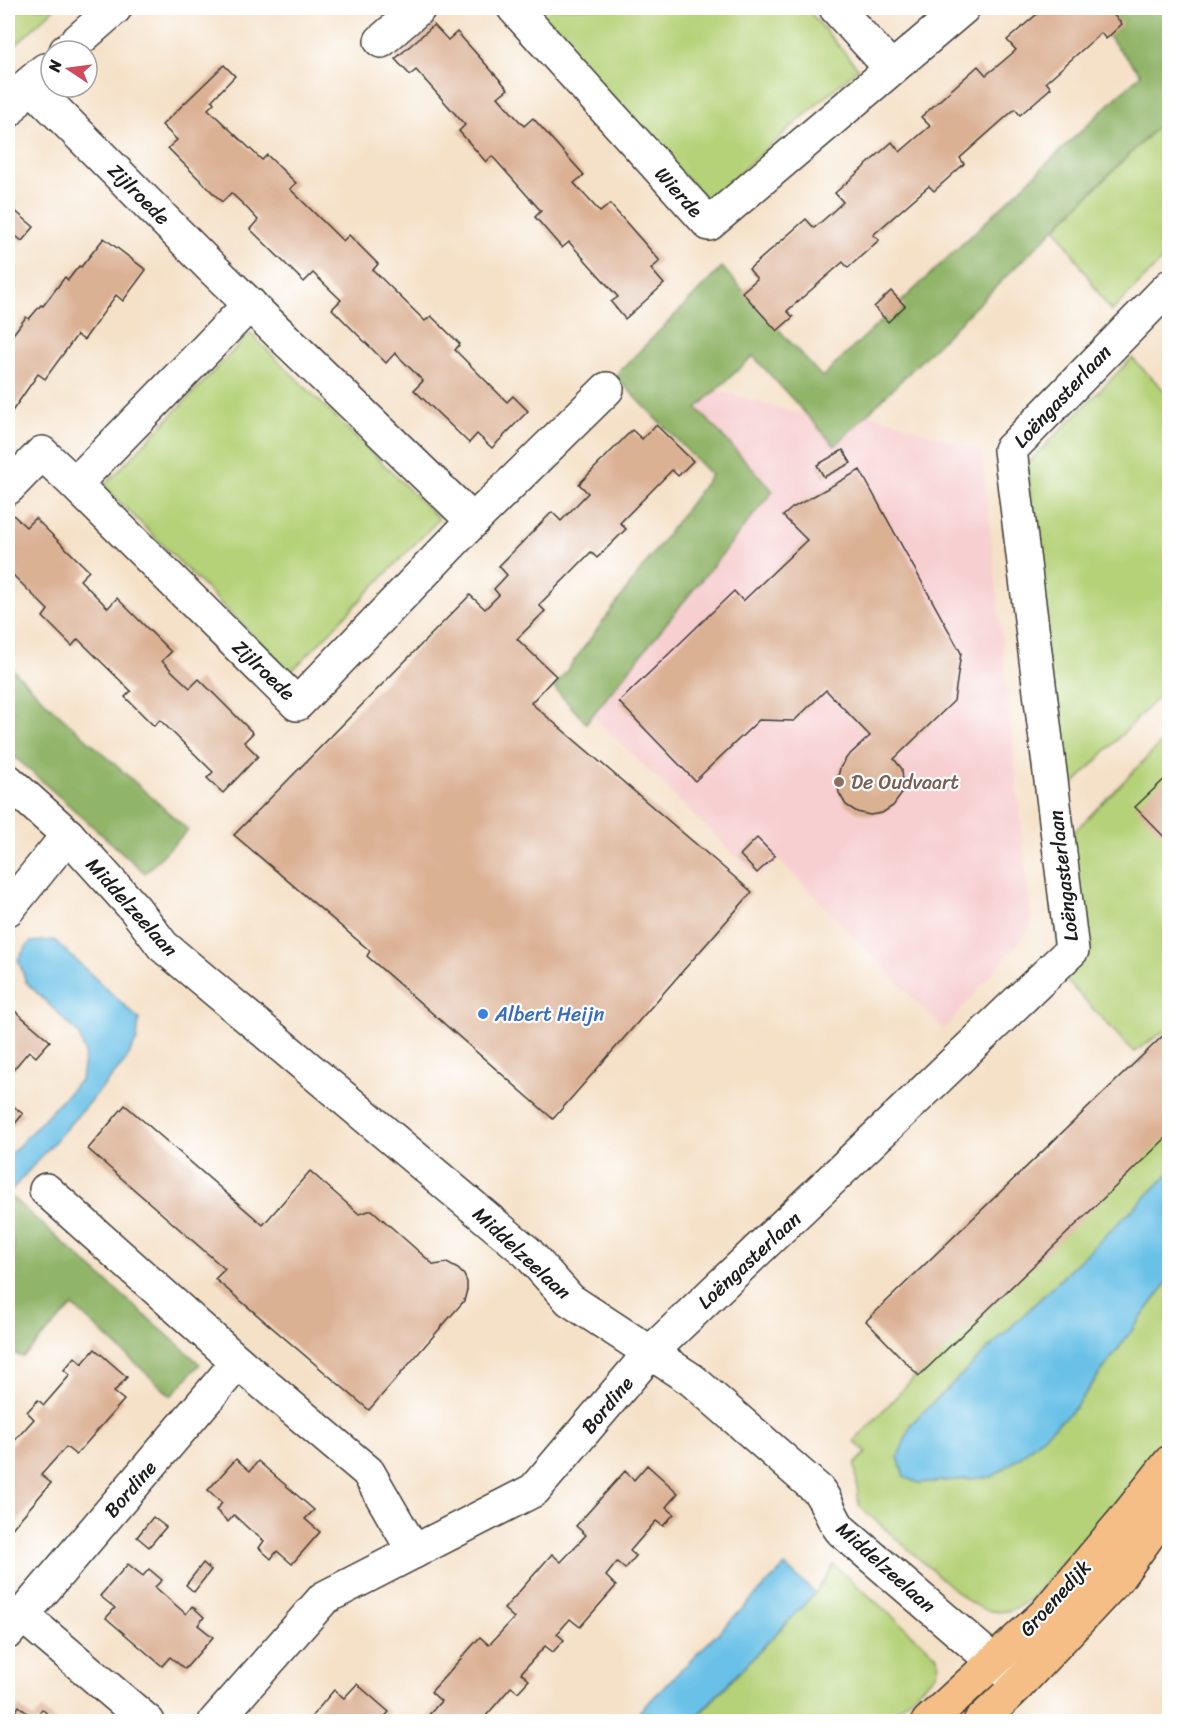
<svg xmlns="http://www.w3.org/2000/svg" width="1177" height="1729" font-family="Sriracha,sans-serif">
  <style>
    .built { fill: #f7cfd0 }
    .green { fill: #b5d278; stroke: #68774a; stroke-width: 1.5 }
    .forest { fill: #90b468; stroke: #566842; stroke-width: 1.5 }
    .water { fill: #6ac1e7; stroke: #436e82; stroke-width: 1.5 }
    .building { fill: #dbb194 }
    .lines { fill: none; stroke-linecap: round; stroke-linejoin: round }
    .minor-casing { stroke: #3d3a36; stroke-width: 36 }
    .major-casing { stroke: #3d3a36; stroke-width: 36 }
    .minor { stroke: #fff; stroke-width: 33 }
    .major { stroke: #f5be86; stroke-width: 33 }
    .education-dot { fill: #8d6e63; stroke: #fff; stroke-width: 2 }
    .shop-dot { fill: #3f7fe0; stroke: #fff; stroke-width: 2 }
    .labels { text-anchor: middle; stroke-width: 4.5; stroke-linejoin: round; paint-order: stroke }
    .street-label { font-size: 20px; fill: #1c1c1c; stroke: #fff }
    .education-label { font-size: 20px; fill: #785e54; stroke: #fff; text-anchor: start }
    .shop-label { font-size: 20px; fill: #366cbe; stroke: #fff; text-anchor: start }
  </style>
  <rect width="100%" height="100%" fill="#fff"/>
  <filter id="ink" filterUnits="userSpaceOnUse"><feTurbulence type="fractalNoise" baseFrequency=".0167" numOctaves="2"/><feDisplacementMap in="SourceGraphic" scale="12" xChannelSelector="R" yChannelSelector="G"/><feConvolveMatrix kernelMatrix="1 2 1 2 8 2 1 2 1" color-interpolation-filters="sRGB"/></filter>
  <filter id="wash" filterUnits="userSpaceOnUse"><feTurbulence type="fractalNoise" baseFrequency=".008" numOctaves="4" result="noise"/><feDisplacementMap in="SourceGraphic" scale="24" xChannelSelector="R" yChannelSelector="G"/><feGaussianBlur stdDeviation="1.35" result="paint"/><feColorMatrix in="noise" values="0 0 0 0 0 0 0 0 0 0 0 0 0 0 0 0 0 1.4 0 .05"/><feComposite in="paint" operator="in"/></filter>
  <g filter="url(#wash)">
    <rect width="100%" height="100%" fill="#f5e1c8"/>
    <path class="built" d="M716 390 835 424 864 411 982 452 1032 926 944 1030 779 860 758 878 581 704 743 458 697 408Z"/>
    <g class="green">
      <path d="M8 8H55L8 52Z"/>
      <path d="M528 8H806L858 68 708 201Z"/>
      <path d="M1169 115V253L1111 312 1056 228Z"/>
      <path d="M250 333 439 519 290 673 104 486Z"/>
      <path d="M1132 358 1169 395V686L1062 796 1027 464Z"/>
      <path d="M1169 735V1028L1134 1052 1060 974 1066 840Z"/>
      <path d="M1169 1125V1174L911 1424 918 1483 992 1477 1020 1457 1073 1410 1169 1280V1431L1073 1568 1064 1561C1035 1595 1012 1632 965 1599L859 1506 855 1464 867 1452 854 1442 919 1372Z"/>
      <path d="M834 1565 936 1655C940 1662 939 1667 936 1674L895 1712 903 1720 692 1722 815 1593Z"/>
    </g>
    <g class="forest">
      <path d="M1083 8H1161L1169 19V115L835 446 753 356 697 408 773 491 586 723 554 688 711 475 615 376 722 267 822 377 1141 74Z"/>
      <path d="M8 665 50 706 188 830 145 873 8 751Z"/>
      <path d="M8 1194 200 1364 171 1396 73 1306 23 1357 8 1351V1278L14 1243 8 1235Z"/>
    </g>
    <g class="water">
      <path d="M54 940 139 1019 137 1040 124 1063 8 1194V1157L81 1079 85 1054 79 1034 26 982 18 959 30 942Z"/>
      <path d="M1169 1174V1280L1073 1410 1020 1457 992 1477 918 1483 904 1477 898 1457 911 1424Z"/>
      <path d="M785 1566 815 1593 692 1721H630Z"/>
    </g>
    <g id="blocks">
      <g class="building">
        <path d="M1044 8H1107L1122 24 1106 39 1101 33 1046 82 1051 88 1020 115 1015 109 960 158 964 164 934 191 929 186 873 235 879 240 848 268 843 262 787 311 793 317 777 331 742 292 757 279 749 269 806 219 814 228 829 215 843 202 835 193 892 142 900 152 930 126 921 117 978 66 986 75 1001 63 1016 50 1007 40Z"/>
        <path d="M434 25 448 40 457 32 508 89 498 97 511 112 524 126 533 118 584 175 574 183 600 212 610 204 660 261 651 269 664 284 625 319 611 302 618 297 569 242 562 248 535 217 541 211 492 156 486 162 459 131 465 125 441 98 416 70 410 75 395 59Z"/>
        <path d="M224 65 235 76 212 100 214 103 208 109 262 160 267 155 296 183 290 189 343 241 349 235 378 264 373 270 425 321 431 316 460 344 455 350 507 402 513 396 528 411 492 448 477 434 469 443 414 390 423 381 395 353 386 363 332 309 341 300 313 273 304 282 250 229 258 220 245 206 231 193 222 202 168 148 177 140 162 125Z"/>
        <path d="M14 210 34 227 22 241 8 230V218Z"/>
        <path d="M104 238 146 270 123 301 116 295 84 340 77 335 45 379 38 374 8 417V341L26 317 29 319 41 305 43 306 65 277 68 280 79 266 81 267Z"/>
        <path d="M891 291 905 306 888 322 874 307Z"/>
        <path d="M656 425 693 461 678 476 672 470 620 523 626 529 597 558 591 552 539 605 545 611 517 639 556 676 531 703 752 892 553 1119 367 956 370 951 234 835 470 595 485 609 499 595 494 589 507 575 499 566 552 512 561 521 588 493 579 484 632 430 642 439Z"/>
        <path d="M843 450 851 463 824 477 817 465Z"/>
        <path d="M860 470 961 653 954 701 894 759 902 769 903 782 901 795 893 806 882 813 870 815 857 812 846 805 839 793 837 781 840 768 847 757 870 736 826 690 794 721 759 720 695 781 619 702 734 591 743 601 807 540 783 516 792 508Z"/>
        <path d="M11 513 26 527 35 518 89 571 80 580 108 608 117 598 171 652 162 661 176 675 190 688 199 679 253 733 244 742 258 756 223 793 207 778 213 772 160 720 154 726 125 697 131 691 78 639 72 646 43 617 48 610 8 570V517Z"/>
        <path d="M1170 774V843L1135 807Z"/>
        <path d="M757 838 775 856 757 873 740 855Z"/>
        <path d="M9 1006 50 1041 36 1057 29 1051 8 1076V1008Z"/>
        <path d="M1170 1029V1134L919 1376 866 1321Z"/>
        <path d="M11 1104 23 1114 8 1132V1108Z"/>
        <path d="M125 1105 263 1225 310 1171 359 1214 372 1210 434 1265 447 1263 458 1269 464 1275 467 1282V1290L464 1301 369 1410 215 1279 225 1269 88 1149Z"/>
        <path d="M95 1349 127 1377 114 1392 124 1400 76 1455 66 1447 41 1475 51 1483 8 1533V1445L9 1447 34 1419 27 1412 38 1400 44 1405 70 1375 64 1370 75 1357 82 1364Z"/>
        <path d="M236 1459 250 1471 258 1461 314 1510 305 1519 320 1532 292 1564 277 1551 271 1559 259 1548 264 1541 249 1529 234 1515 228 1522 216 1510 222 1503 208 1490Z"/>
        <path d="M647 1465 678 1493 666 1507 674 1514 663 1526 656 1521 630 1551 636 1556 625 1569 617 1562 606 1576 616 1586 580 1627 570 1619 557 1634 564 1640 553 1652 545 1646 521 1673 529 1680 518 1692 511 1687 485 1717 490 1722H435L428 1716 441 1701 431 1692 480 1637 489 1645 514 1618 504 1609 552 1554 561 1562 574 1548 586 1535 576 1526 625 1471 634 1480Z"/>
        <path d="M153 1517 166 1527 149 1547 137 1537Z"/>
        <path d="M203 1563 211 1570 194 1592 186 1585Z"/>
        <path d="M128 1564 143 1576 149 1569 162 1580 155 1587 186 1614 192 1606 204 1617 198 1625 213 1637 185 1669 170 1657 162 1666 106 1618 115 1608 100 1596Z"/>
        <path d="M357 1684 389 1712 380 1722H307L334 1690 344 1698Z"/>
        <path d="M19 1706 34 1719 42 1709 56 1722H8Z"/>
      </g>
    </g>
  </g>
  <g filter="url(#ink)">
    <use href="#blocks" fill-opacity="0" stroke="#3d3a36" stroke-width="1.5"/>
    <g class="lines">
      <g class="minor-casing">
        <g id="minor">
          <path d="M514 8 709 224 963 8"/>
          <path d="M836 8 891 68"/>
          <path d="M381 41 419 8"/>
          <path d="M66 51 115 8"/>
          <path d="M29 84 212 268 473 521"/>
          <path d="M8 111 29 84 45 70"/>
          <path d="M250 304 75 484 297 704 473 521 607 389"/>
          <path d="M8 488 42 453 75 484"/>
          <path d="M8 781 68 835 135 909 163 946 527 1252 570 1300 692 1380 818 1490C829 1503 831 1520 842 1531L1015 1680"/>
          <path d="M8 909 68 835"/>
          <path d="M46 1190 238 1362 368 1472 414 1552"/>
          <path d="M22 1615 148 1722"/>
          <path d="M8 1632 238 1362"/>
          <path d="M215 1722 324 1598 534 1490 650 1353 1072 950 1010 450 1170 286"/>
        </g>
      </g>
      <g class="major-casing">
        <g id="major">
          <path d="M928 1722 1045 1614 1124 1520 1170 1462"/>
          <path d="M980 1722 1019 1684 1117 1579 1170 1505"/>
        </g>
      </g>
      <use href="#minor" class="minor"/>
      <use href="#major" class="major"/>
    </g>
  </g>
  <circle class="education-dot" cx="839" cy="782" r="6"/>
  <circle class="shop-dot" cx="483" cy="1014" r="6"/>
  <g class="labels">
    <g class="street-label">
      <text transform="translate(679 192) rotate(48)" y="7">Wierde</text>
      <text transform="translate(139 194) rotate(45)" y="7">Zijlroede</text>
      <text transform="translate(1062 396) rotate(-47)" y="7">Loëngasterlaan</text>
      <text transform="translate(264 670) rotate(44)" y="7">Zijlroede</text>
      <text transform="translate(1063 876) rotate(-97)" y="7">Loëngasterlaan</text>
      <text transform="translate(132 907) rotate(48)" y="7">Middelzeelaan</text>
      <text transform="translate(522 1253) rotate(43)" y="7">Middelzeelaan</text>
      <text transform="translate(749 1260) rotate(-43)" y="7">Loëngasterlaan</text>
      <text transform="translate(607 1405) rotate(-50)" y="7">Bordine</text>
      <text transform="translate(130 1489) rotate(-49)" y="7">Bordine</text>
      <text transform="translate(886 1567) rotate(42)" y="7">Middelzeelaan</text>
      <text transform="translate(1055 1598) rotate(-48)" y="7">Groenedijk</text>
    </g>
    <g class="education-label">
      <text x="851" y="789">De Oudvaart</text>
    </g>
    <g class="shop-label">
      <text x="495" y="1021">Albert Heijn</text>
    </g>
  </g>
  <rect width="1177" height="1729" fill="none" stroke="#fff" stroke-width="30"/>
  <g transform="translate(69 69) rotate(283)"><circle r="28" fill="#ffffff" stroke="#a4a4a4" stroke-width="1.5"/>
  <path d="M0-4.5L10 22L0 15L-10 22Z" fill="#d1495b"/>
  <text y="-9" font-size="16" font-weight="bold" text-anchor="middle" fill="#1c1c1c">N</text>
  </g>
</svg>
